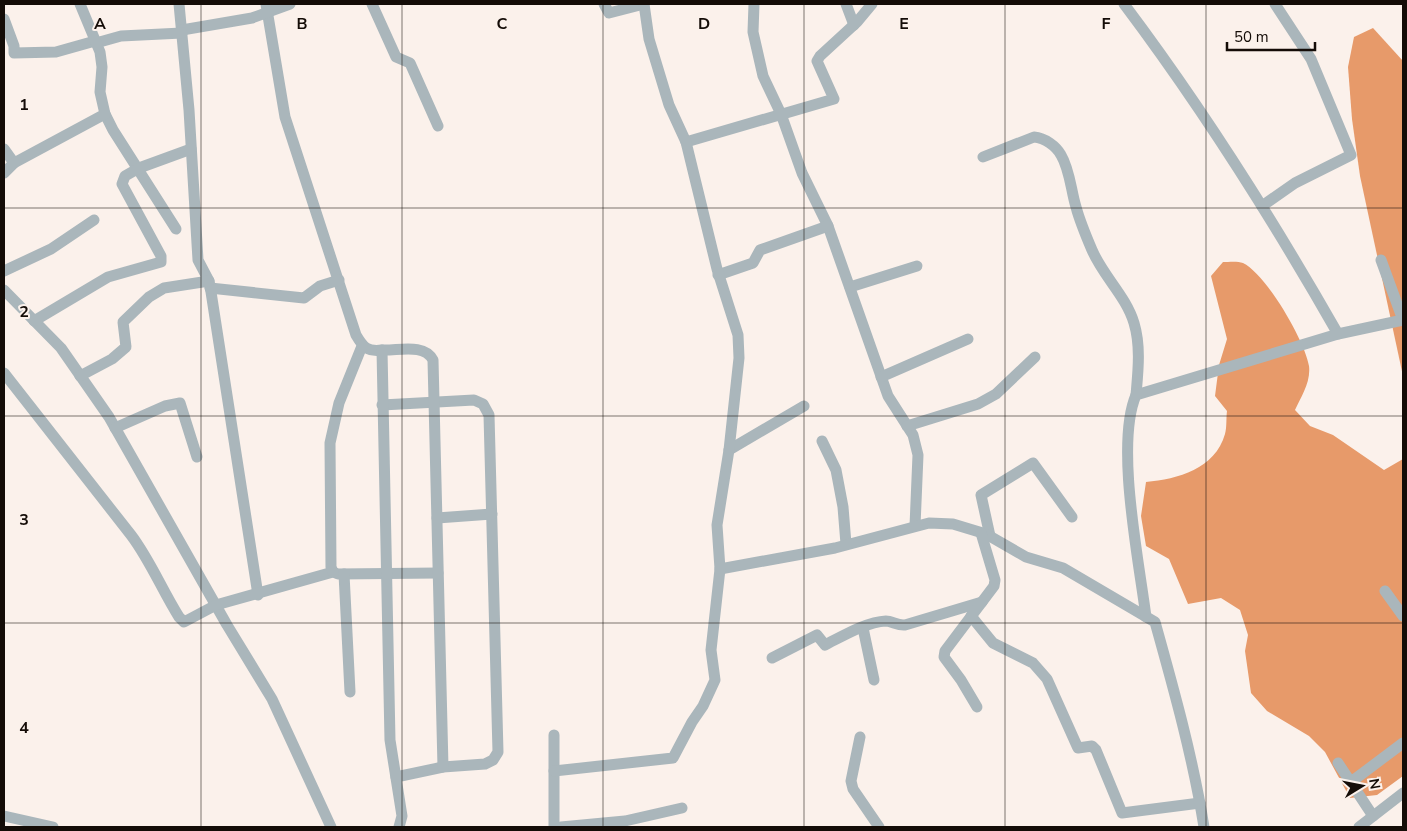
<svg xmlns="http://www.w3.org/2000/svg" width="1407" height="831" font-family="'Nunito Sans',sans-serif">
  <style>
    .water { fill: #e79a6a }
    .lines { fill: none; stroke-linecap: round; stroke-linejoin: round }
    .street { stroke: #aab6bb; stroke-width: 11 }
    .grid { fill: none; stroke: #140c07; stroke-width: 1; stroke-opacity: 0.55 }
    .grid-label { font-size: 16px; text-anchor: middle; font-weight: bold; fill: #140c07; stroke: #fbf1eb; stroke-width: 4; stroke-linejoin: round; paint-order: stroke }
  </style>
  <rect width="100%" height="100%" fill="#fbf1eb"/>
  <g class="water">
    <path d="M1373 28 1403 61V376L1360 176 1352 119 1348 67 1354 37Z"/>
    <path d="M1223 262C1229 262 1238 261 1243 263 1266 274 1305 341 1309 366 1311 382 1301 397 1295 410L1310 426 1333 435 1384 470 1403 459V776L1377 795 1350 798 1325 752 1309 736 1267 711 1251 693 1245 651 1248 635 1240 610 1221 598 1188 604 1169 559 1146 546 1141 516 1146 482C1178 479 1215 469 1225 434 1227 427 1226 418 1227 411L1215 396 1219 365 1227 339 1211 276Z"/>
  </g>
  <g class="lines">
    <g class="street">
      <path d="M179 4 189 110 198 260 209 281 211 292 258 595"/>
      <path d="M266 4 285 117 356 335C363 347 367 352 382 350"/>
      <path d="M372 4 396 57 410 63 438 126"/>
      <path d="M604 4 609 13 644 4"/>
      <path d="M754 4 753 32 763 76 781 114 802 173 828 226 888 396 913 435 918 455 915 526"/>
      <path d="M846 4 854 25"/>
      <path d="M1124 4C1203 109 1273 220 1338 334"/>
      <path d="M4 19 14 46V53L56 52 95 41"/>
      <path d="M182 30 252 18 290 4"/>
      <path d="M96 43 121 36 182 33"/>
      <path d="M105 114 113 130 176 229"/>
      <path d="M686 142 834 99 817 61 820 56 857 22 872 4"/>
      <path d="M4 149 14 163"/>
      <path d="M983 157 1034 137C1045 138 1056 146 1061 155 1070 170 1071 191 1076 207 1080 222 1086 236 1092 250 1103 276 1126 296 1134 323 1141 346 1138 372 1136 395"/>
      <path d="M4 173 14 163 105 114 100 92 102 67 100 52 80 4"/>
      <path d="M1262 206 1295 183 1351 155 1311 59 1275 4"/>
      <path d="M1381 260 1403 320"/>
      <path d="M4 271 51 249 94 220"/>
      <path d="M718 275 753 263 760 250 828 226"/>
      <path d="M850 287 917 266"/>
      <path d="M210 288 304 298 320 286 339 280"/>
      <path d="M4 290 61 348 109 417 227 625 272 699 331 827"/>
      <path d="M34 321 108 277 161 262V256L122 184 125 176 139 168 191 149"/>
      <path d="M4 373 131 535C150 560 162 590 179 617L184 622 216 605 333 572 338 574 438 573"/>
      <path d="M80 376 112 359 126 347 123 322 149 297 164 288 209 281"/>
      <path d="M881 377 968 339"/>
      <path d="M382 405 474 400 483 404 489 415 498 752 493 760 485 764 443 767 396 777"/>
      <path d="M907 426 978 404 996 394 1035 357"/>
      <path d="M115 428 165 406 180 403 197 457"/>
      <path d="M822 441 836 470 843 507 846 544"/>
      <path d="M729 450 804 406"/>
      <path d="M437 518 492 514"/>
      <path d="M990 536 981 495 1033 463 1072 517"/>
      <path d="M720 569 835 548 929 523 953 524 986 534 1026 557 1063 568 1155 622C1174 690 1193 758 1204 827"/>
      <path d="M333 572 331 567 330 443 339 403 362 346"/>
      <path d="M344 574 350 692"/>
      <path d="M1385 591 1403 616"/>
      <path d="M971 616 993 643 1033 663 1047 679 1077 746 1078 748 1092 746 1096 750 1122 813 1200 803"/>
      <path d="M1146 617C1139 561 1115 444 1136 395L1338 334 1403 320"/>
      <path d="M863 628 874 680"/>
      <path d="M772 658 817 635 825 645C843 636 866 622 886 621 892 621 898 626 905 625L982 602"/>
      <path d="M977 707 961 680 944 657 945 651 994 586 995 580 981 533"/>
      <path d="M554 735V827"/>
      <path d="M860 737 851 781 853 789 879 827"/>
      <path d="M1338 763 1373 816"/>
      <path d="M554 771 673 758 692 722 703 706 715 680 711 650 720 569 717 525 729 450 739 358 738 335 717 269 686 142 669 105 649 39 644 4"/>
      <path d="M1351 782 1403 743"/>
      <path d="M4 816 53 827"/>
      <path d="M399 827 402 816 390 740 382 350C398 351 424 343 433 360L443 767"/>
      <path d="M561 827 625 821 682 808"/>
      <path d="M1359 827 1403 793"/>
    </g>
  </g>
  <path class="grid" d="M201 4V827M402 4V827M603 4V827M804 4V827M1005 4V827M1206 4V827M4 208H1403M4 416H1403M4 623H1403"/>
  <g class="grid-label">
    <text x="100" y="29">A</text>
    <text x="302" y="29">B</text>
    <text x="502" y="29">C</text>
    <text x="704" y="29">D</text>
    <text x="904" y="29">E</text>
    <text x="1106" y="29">F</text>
    <text x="24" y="110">1</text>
    <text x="24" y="317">2</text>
    <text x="24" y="525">3</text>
    <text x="24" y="733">4</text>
  </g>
  <rect width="1407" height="831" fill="none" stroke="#140c07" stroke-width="10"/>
  <g transform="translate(1362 786) rotate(80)" stroke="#fbf1eb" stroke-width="4" paint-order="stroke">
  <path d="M0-4L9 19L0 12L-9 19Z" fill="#140c07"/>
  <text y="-8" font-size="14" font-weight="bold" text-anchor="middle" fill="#140c07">N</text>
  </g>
  <path d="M1227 42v8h88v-8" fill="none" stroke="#140c07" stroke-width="2.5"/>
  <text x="1234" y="42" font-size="15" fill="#140c07" stroke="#fbf1eb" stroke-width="4" paint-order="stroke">50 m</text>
</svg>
